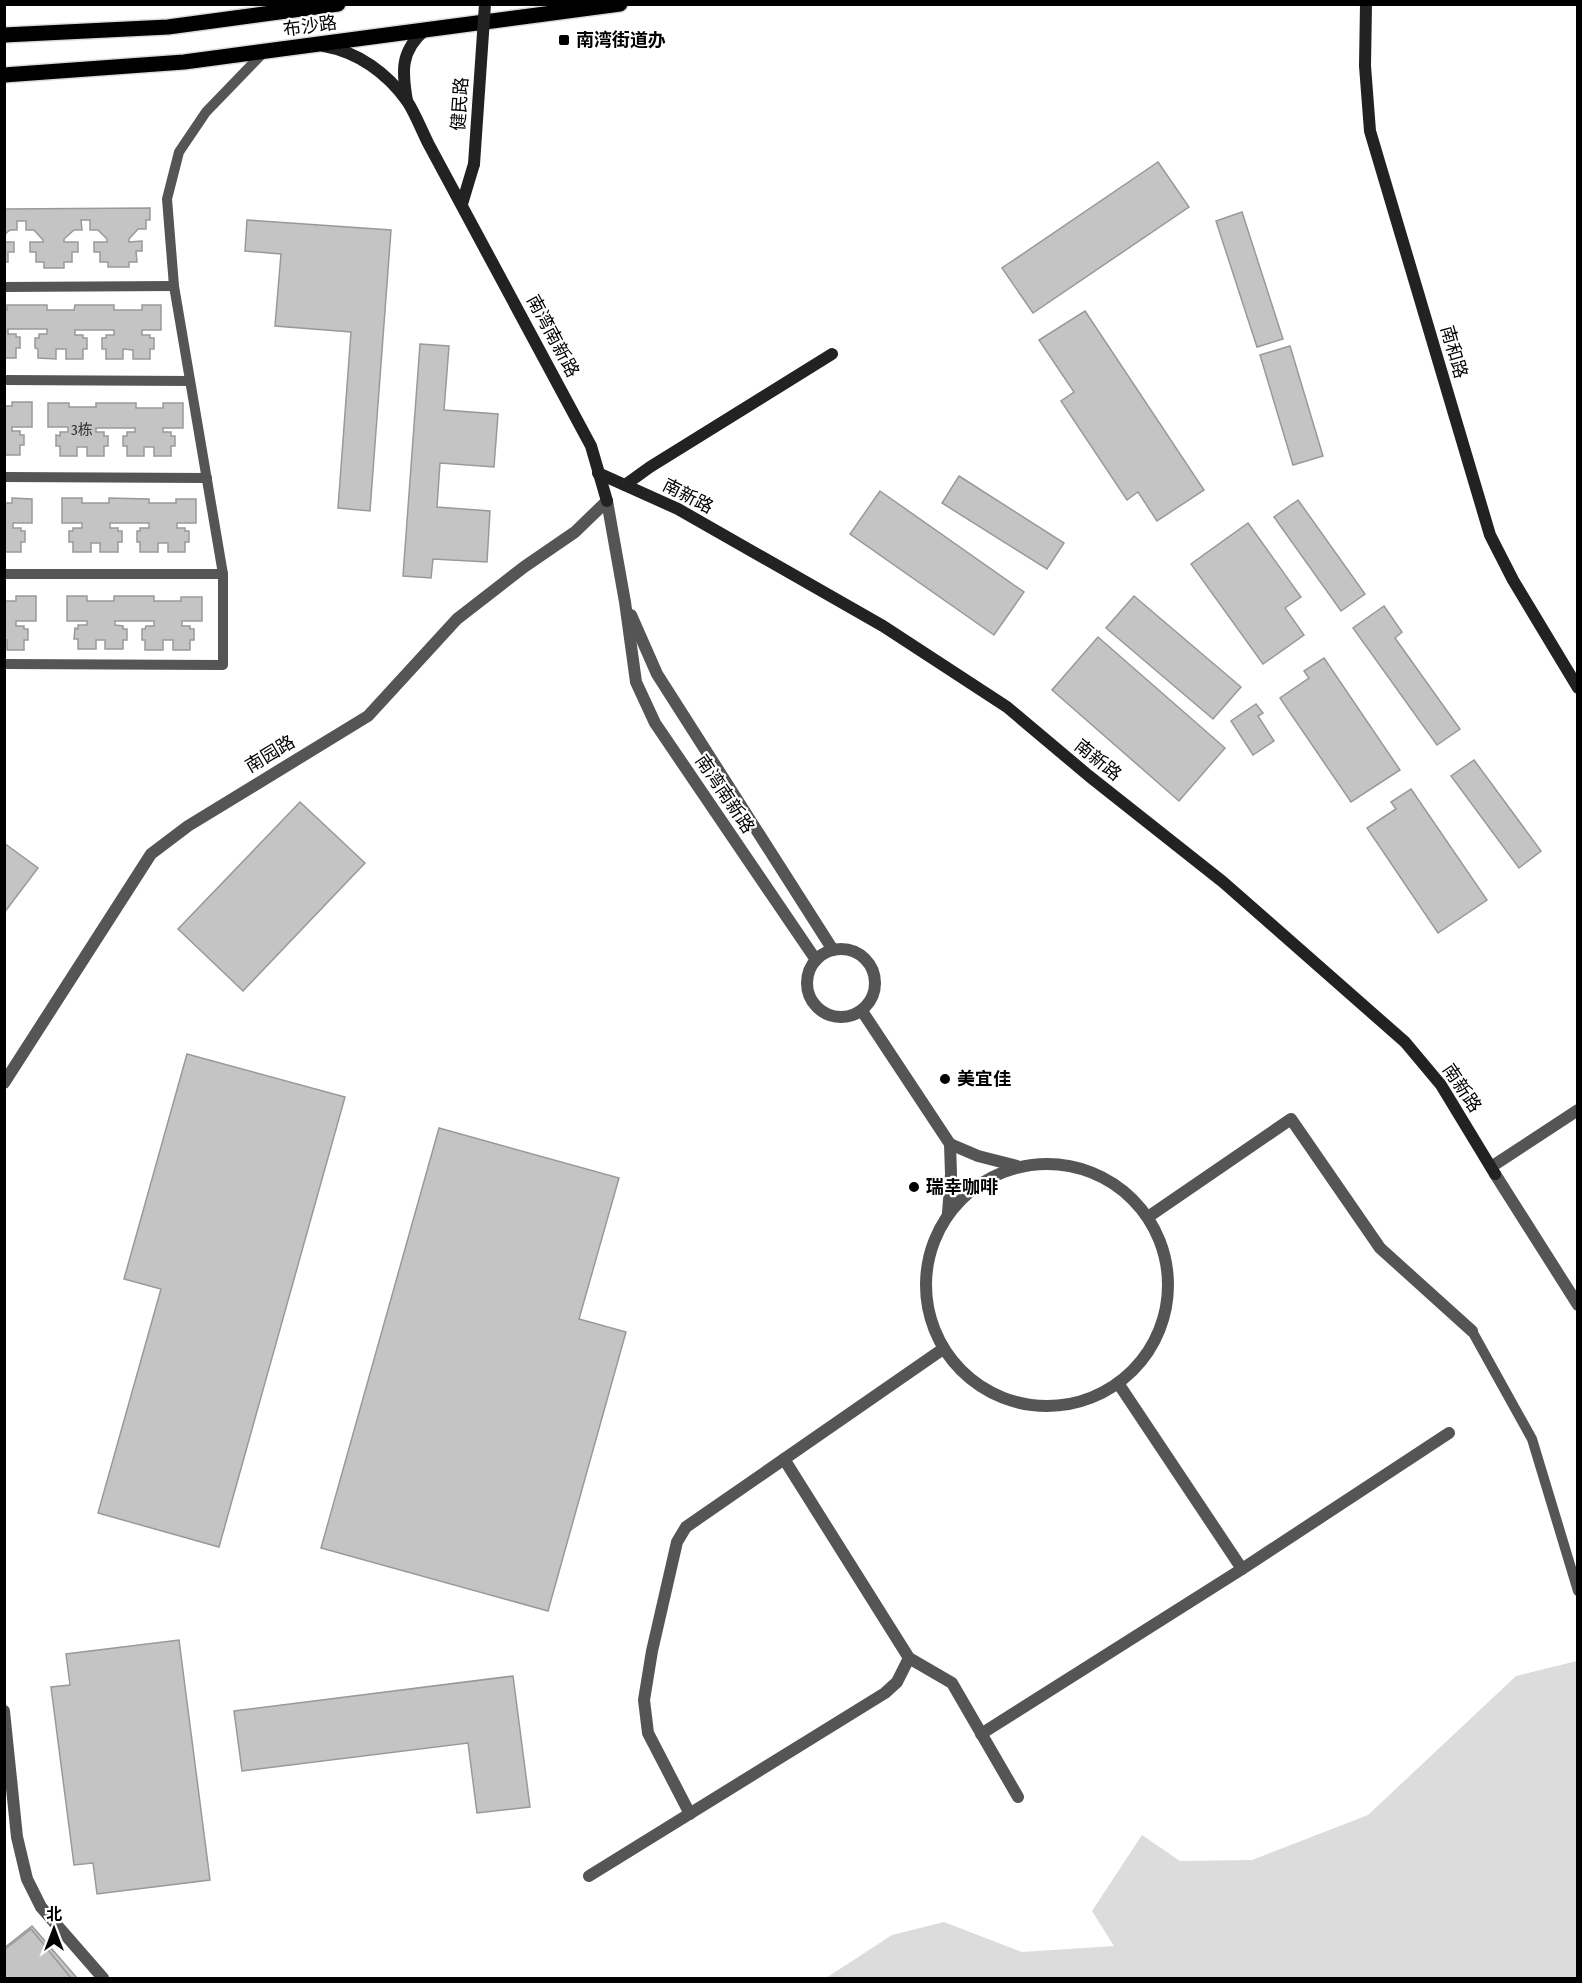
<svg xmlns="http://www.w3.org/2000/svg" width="1582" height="1983" font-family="'Fira Sans Condensed','Noto Sans SC',sans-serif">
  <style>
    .green { fill: #dcdcdc }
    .building { fill: #c4c4c4; stroke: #999; stroke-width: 1.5 }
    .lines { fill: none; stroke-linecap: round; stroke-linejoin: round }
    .primary-casing { stroke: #dbdbdb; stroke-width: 18 }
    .lane { stroke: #555; stroke-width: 10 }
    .street { stroke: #555; stroke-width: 12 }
    .secondary { stroke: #222; stroke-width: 12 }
    .primary { stroke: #000; stroke-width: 15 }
    .secondary-bridge { stroke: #222; stroke-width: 12 }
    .poi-dot { fill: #000; stroke: #fff; stroke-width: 2 }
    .labels { text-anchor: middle; stroke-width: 4.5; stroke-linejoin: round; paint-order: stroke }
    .number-label { font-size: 15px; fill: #313131 }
    .street-label { font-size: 18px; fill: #000; stroke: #fff }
    .poi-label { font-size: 18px; font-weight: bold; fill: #000; stroke: #fff; text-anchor: start }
  </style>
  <rect width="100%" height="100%" fill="#fff"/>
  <path class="green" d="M1577 1661V1978H826L892 1935 944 1922 1022 1952 1114 1946 1092 1911 1142 1835 1180 1861 1252 1860 1368 1815 1516 1676Z"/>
  <g class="building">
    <path d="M1158 162 1189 207 1033 313 1002 268Z"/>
    <path d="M150 208V220H146V229H138L129 239V242L142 241V251H136L137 262H129V267H108V262H100V252H94V242H107V239L98 230H90V220H81L82 230H74L64 239V242H78V252H72V262H64V268H44V262H36V252H30V242H43V240L34 230H26V221H17V230H10L4 235V209Z"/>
    <path d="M1242 212 1283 339 1257 347 1216 221Z"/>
    <path d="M247 220 391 230 370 511 338 508 351 332 275 326 281 254 245 251Z"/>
    <path d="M4 242H14V252H8V262H4Z"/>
    <path d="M7 305H47V310H74L75 305H114V310H142V305H161V330H142V335H150V338H154V349H150V359H133V350L123 349V359H106V349H102V338H106V335H114V330H75V335H83V338H87V349H83V359H66V349H56V359L38 358V349L35 348V338H39V334H47V329H8V334H16V337H20V348H16V358H4V310H7Z"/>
    <path d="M1085 311 1204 490 1157 521 1138 492 1127 500 1061 401 1074 392 1039 340Z"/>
    <path d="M420 344 449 346 444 410 498 414 494 467 440 463 437 507 490 511 487 562 433 559 431 578 403 576Z"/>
    <path d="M1290 346 1323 456 1293 465 1260 355Z"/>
    <path d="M12 402H32V427H12V431H20V435H24V445H20V455H4V406H12Z"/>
    <path d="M48 403H69V407H96V403H136V408H163V403H183V428H163V432H171V436H175V446H171V456H154V447H144V456H127V446H123V436H127V432H135V428H96V432H104V436H108V446H104V456H87V447H77V456H60V446H56V435L60 436V432H68V427H48Z"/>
    <path d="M959 476 1064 543 1047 569 942 503Z"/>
    <path d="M880 491 1024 592 994 635 850 534Z"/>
    <path d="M12 498 32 499V523H13V528H21V531H25V542H21V552H4V503H12Z"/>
    <path d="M62 498H82V503H109V498L149 499V503H176V499H196V523H177V528H185V531H189V542H185V552H168V543H158V552H140V542H137V531H140V528H149V523H110V528H118V531H122V542H118V552H100V543H91V552H73V542H69V531H73V528H82V523H62Z"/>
    <path d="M1298 500 1365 594 1341 611 1274 517Z"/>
    <path d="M1248 523 1301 597 1285 608 1304 635 1263 664 1191 564Z"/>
    <path d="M16 596H36V621H16V626H24V629H28V640H24V650H7V640H4V601H16Z"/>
    <path d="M67 596H87V601H114V596H154V601H181V597H202V621H182V626H190V629H194V640H190V650H173V640H163V650H145V640H142V629H145L146 626H154V621H115V625L123 626V629H127V640H123V649H105V640H96V649H78V639H74L75 628 78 629V625H87V621H67Z"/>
    <path d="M1134 596 1241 687 1213 719 1106 628Z"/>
    <path d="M1384 606 1402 632 1395 638 1460 729 1437 745 1353 628Z"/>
    <path d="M1098 637 1225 748 1179 801 1052 690Z"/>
    <path d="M1324 658 1400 770 1351 802 1280 698 1309 678 1304 671Z"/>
    <path d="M1256 704 1263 713 1258 716 1274 741 1253 755 1231 721Z"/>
    <path d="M1474 760 1541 851 1519 868 1451 776Z"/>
    <path d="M1411 789 1487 900 1438 933 1367 828 1396 809 1391 802Z"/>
    <path d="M300 802 365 863 243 991 178 929Z"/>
    <path d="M4 843 38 868 4 913Z"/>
    <path d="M187 1054 345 1097 219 1547 98 1513 161 1289 124 1279Z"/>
    <path d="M439 1128 619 1178 579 1319 626 1332 548 1611 321 1548Z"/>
    <path d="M179 1640 210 1880 97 1894 93 1863 74 1865 51 1687 70 1685 66 1654Z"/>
    <path d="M513 1676 530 1807 477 1813 468 1743 242 1771 234 1711Z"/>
    <path d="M32 1926 77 1978H4V1948Z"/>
    <path d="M31 1929 71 1978H4V1950Z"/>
  </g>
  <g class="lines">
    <g class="primary-casing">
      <g id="primary">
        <path d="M4 35 168 27 338 4"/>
        <path d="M4 75 184 62 620 4"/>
      </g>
    </g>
    <g class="lane">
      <path d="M4 287 174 286"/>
      <path d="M4 380 190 381"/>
      <path d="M4 477 207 478"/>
      <path d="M4 574H223"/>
      <path d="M4 664 223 665V574L174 286 167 199 179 152 206 112 264 52"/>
      <path d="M1472 1331 1532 1439 1578 1591"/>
    </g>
    <g class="street">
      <path d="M607 501 625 602 636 682 655 723 816 960"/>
      <path d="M631 615 657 674 833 950"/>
      <circle cx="841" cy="983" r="34"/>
      <path d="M862 1011 950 1144 951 1174 948 1213"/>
      <path d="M4 1083 151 854 188 826 368 716 457 619 524 567 575 532 607 501"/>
      <path d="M950 1144 978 1156 1017 1166"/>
      <circle cx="1047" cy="1285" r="121"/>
      <path d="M1491 1167 1578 1110"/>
      <path d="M1495 1174 1578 1305"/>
      <path d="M1148 1217 1291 1119 1380 1248 1472 1331"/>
      <path d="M1118 1383 1242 1569"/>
      <path d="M784 1459 909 1658 952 1683 1018 1797"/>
      <path d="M4 1711 17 1837 27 1879 41 1907 103 1978"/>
      <path d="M981 1734 1242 1569 1449 1433"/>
      <path d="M690 1814 648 1733 644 1700 652 1651 677 1542 686 1527 943 1349"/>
      <path d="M589 1876 885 1693 897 1682 909 1658"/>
    </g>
    <g class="secondary">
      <path d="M1366 4 1365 66 1370 131 1490 535 1513 580 1578 688"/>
      <path d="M324 46C358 52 387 73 407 101 415 113 421 129 428 143L591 446 607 501"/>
      <path d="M407 101C402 72 400 51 425 30"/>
      <path d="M462 204 474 164"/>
      <path d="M598 473 678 509 883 626 1007 707 1089 776 1223 882 1405 1042 1441 1085 1495 1174"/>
      <path d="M625 485 650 467 832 354"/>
    </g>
    <use href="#primary" class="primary"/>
    <path class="secondary-bridge" d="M474 164 485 4"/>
  </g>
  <g class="poi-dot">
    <rect x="558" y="34" width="12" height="12" rx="3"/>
    <circle cx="945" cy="1079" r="6"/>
    <circle cx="914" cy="1187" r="6"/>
  </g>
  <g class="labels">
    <g class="number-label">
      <text x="82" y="435">3栋</text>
    </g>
    <g class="street-label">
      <text transform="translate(310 26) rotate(-8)" y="6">布沙路</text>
      <text transform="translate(460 104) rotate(-86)" y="6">健民路</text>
      <text transform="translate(553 336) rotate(62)" y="6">南湾南新路</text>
      <text transform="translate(1454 352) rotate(74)" y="6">南和路</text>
      <text transform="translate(688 496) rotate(27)" y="6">南新路</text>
      <text transform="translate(270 754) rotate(-31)" y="6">南园路</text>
      <text transform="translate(1098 760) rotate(39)" y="6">南新路</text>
      <text transform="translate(725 794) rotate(56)" y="6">南湾南新路</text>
      <text transform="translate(1462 1088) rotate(56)" y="6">南新路</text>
    </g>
    <g class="poi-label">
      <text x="576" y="46">南湾街道办</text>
      <text x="957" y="1085">美宜佳</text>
      <text x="926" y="1193">瑞幸咖啡</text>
    </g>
  </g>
  <rect width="1582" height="1983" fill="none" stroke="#000000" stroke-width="12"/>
  <g transform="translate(54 1929)" stroke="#ffffff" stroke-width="4.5" paint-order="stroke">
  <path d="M0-4.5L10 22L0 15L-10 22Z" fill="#000000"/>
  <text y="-9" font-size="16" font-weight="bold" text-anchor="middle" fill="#000000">北</text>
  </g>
</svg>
